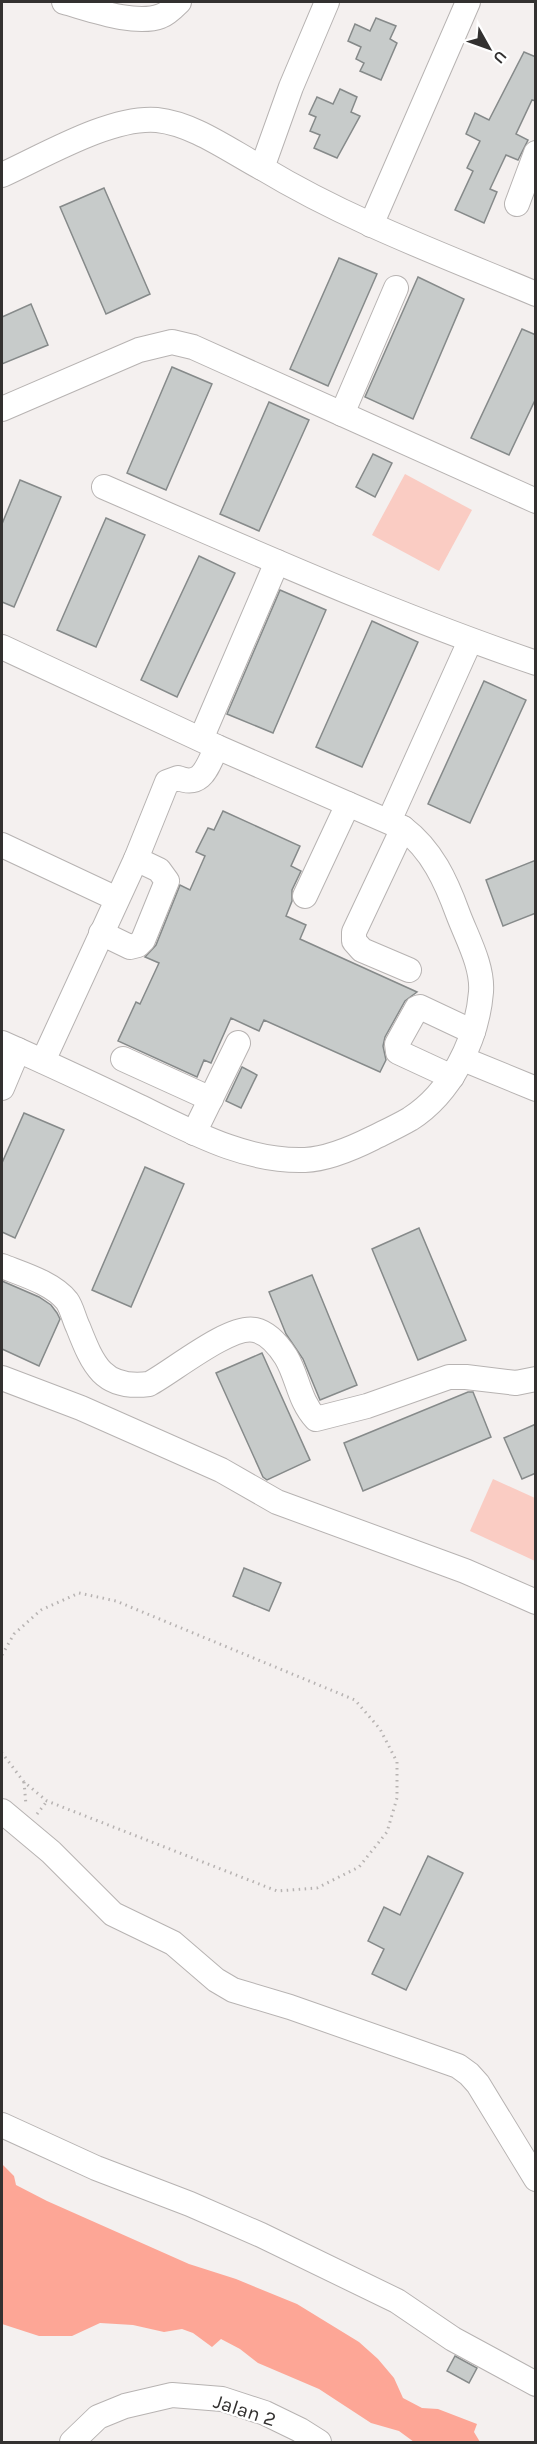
<svg xmlns="http://www.w3.org/2000/svg" width="537" height="2444" font-family="Karla,sans-serif">
  <style>
    .green { fill: #faccc3 }
    .water { fill: #fda696 }
    .building { fill: #c7cbca; stroke: #868a8a; stroke-width: 1.5 }
    .lines { fill: none; stroke-linecap: round; stroke-linejoin: round }
    .minor-casing { stroke: #b7b3b2; stroke-width: 26 }
    .path { stroke: #b7b3b2; stroke-width: 3; stroke-dasharray: 1.5 4.5; stroke-linecap: butt }
    .minor { stroke: #fff; stroke-width: 24 }
    .labels { text-anchor: middle; stroke-width: 4.5; stroke-linejoin: round; paint-order: stroke }
    .street-label { font-size: 20px; fill: #333130; stroke: #fff }
  </style>
  <rect width="100%" height="100%" fill="#f4f0ef"/>
  <g class="green">
    <path d="M405 474 472 510 439 571 372 535Z"/>
    <path d="M493 1479 535 1498V1561L470 1531Z"/>
  </g>
  <path class="water" d="M2 2164 14 2176 16 2185 47 2201 189 2264 236 2279 297 2304 359 2342 378 2359 394 2378 403 2398 422 2408 438 2409 477 2424 474 2432 480 2442H414L399 2431 371 2423 319 2389 258 2363 240 2349 221 2339 212 2347 193 2333 182 2329 164 2332 133 2325 100 2323 72 2336H39L2 2324Z"/>
  <g class="building">
    <path d="M376 18 396 26 390 39 397 43 381 80 360 71 364 63 356 59 361 47 348 41 355 24 370 31Z"/>
    <path d="M524 52 536 57V101L532 100 516 134 528 140 518 160 506 155 490 189 497 192 484 223 455 210 473 171 467 168 480 141 466 134 475 113 489 120Z"/>
    <path d="M340 89 357 97 351 112 360 116 337 158 314 148 320 135 310 131 316 117 309 114 317 97 333 104Z"/>
    <path d="M104 188 150 294 106 314 60 207Z"/>
    <path d="M339 258 377 274 328 386 290 369Z"/>
    <path d="M418 277 464 299 413 419 365 397Z"/>
    <path d="M31 304 48 345 2 364V317Z"/>
    <path d="M522 329 536 335V398L509 455 471 438Z"/>
    <path d="M172 367 212 384 166 490 127 473Z"/>
    <path d="M269 402 309 420 259 531 220 514Z"/>
    <path d="M373 454 392 463 375 497 356 487Z"/>
    <path d="M20 480 61 497 14 607 2 602V524Z"/>
    <path d="M106 518 145 535 96 647 57 630Z"/>
    <path d="M199 556 235 573 177 697 141 680Z"/>
    <path d="M280 590 326 610 273 733 227 714Z"/>
    <path d="M372 621 418 642 362 767 316 747Z"/>
    <path d="M484 681 526 700 470 823 428 804Z"/>
    <path d="M223 811 300 846 291 866 301 871 292 890V901L286 916 306 925 300 939 417 992 405 1001 385 1037 383 1046 386 1060 380 1072 264 1020 259 1031 231 1018 211 1063 204 1060 197 1077 118 1041 136 1002 140 1004 159 963 145 957 156 945 180 885 190 890 205 856 196 852 208 828 214 830Z"/>
    <path d="M536 860V913L503 926 486 880Z"/>
    <path d="M242 1067 257 1075 241 1108 226 1101Z"/>
    <path d="M24 1113 64 1130 15 1238 2 1232V1163Z"/>
    <path d="M145 1167 184 1184 131 1307 92 1290Z"/>
    <path d="M419 1228 466 1340 418 1360 372 1249Z"/>
    <path d="M312 1275 357 1385 320 1400 303 1359 286 1334 269 1292Z"/>
    <path d="M2 1281 39 1297 51 1305 57 1313 60 1319 39 1366 2 1349Z"/>
    <path d="M262 1353 310 1460 267 1480 263 1477 216 1373Z"/>
    <path d="M468 1392H473L491 1437 363 1491 344 1443Z"/>
    <path d="M536 1424V1473L522 1479 504 1438Z"/>
    <path d="M244 1568 281 1583 269 1611 233 1596Z"/>
    <path d="M428 1856 463 1873 406 1990 372 1974 384 1949 368 1941 384 1907 400 1915Z"/>
    <path d="M455 2356 477 2368 469 2383 447 2371Z"/>
  </g>
  <g class="lines">
    <g class="minor-casing">
      <g id="minor">
        <path d="M64 2C90 9 135 26 161 16 167 14 174 7 179 2"/>
        <path d="M262 168C348 220 443 255 536 294"/>
        <path d="M2 175C44 156 111 116 157 120 194 124 230 151 262 168L291 87 327 2"/>
        <path d="M517 204 536 153"/>
        <path d="M371 225 468 2"/>
        <path d="M2 409 139 350 172 342 193 347 536 501"/>
        <path d="M342 414 396 288"/>
        <path d="M104 487C247 549 389 613 536 663"/>
        <path d="M2 647 217 747 403 828C432 850 446 881 458 914 467 938 483 966 481 992 477 1040 451 1093 410 1119 398 1126 385 1132 373 1138 353 1148 328 1159 305 1160 245 1162 190 1131 138 1106 92 1084 47 1063 2 1043"/>
        <path d="M201 739 277 562"/>
        <path d="M389 821 470 641"/>
        <path d="M403 828 354 932V941L362 950 409 970"/>
        <path d="M2 845 117 899"/>
        <path d="M305 896 348 804"/>
        <path d="M101 933 130 947 138 945 143 940 167 881 159 870 136 859"/>
        <path d="M123 1059 211 1099"/>
        <path d="M463 1059 536 1089"/>
        <path d="M43 1061 136 859 167 782 178 778C203 788 207 766 217 747"/>
        <path d="M452 1077 398 1052 397 1044 417 1008 420 1007 473 1032"/>
        <path d="M2 1088 18 1050"/>
        <path d="M194 1133 238 1043"/>
        <path d="M2 1266C22 1274 53 1283 67 1301 72 1308 74 1319 78 1327 93 1365 103 1390 149 1384 172 1372 230 1324 255 1330 268 1333 279 1346 286 1357 298 1377 299 1401 316 1419L367 1406 449 1377H466L516 1383 536 1379"/>
        <path d="M2 1378 81 1408 221 1470 277 1502 465 1571 536 1602"/>
        <path d="M2 1811 51 1852 113 1914 173 1943 216 1980 233 1990 290 2007 458 2066 469 2074 478 2084 536 2179"/>
        <path d="M2 2125 96 2168 190 2204 261 2235 397 2301 453 2339 536 2384"/>
        <path d="M72 2442 98 2417 125 2406 172 2395 222 2399 265 2413 300 2430 319 2442"/>
      </g>
    </g>
    <g class="path">
      <path d="M2 1655 14 1634 41 1610 79 1593 116 1601 355 1700 380 1729 397 1762V1798L387 1832 359 1867 317 1888 277 1891 47 1801 24 1782 2 1753"/>
      <path d="M24 1782 26 1805"/>
      <path d="M37 1814 47 1801"/>
    </g>
    <use href="#minor" class="minor"/>
  </g>
  <g class="labels">
    <g class="street-label">
      <text transform="translate(245 2410) rotate(18)" y="7">Jalan 2</text>
    </g>
  </g>
  <rect width="537" height="2444" fill="none" stroke="#333130" stroke-width="6"/>
  <g transform="translate(489 48) rotate(130)" stroke="#ffffff" stroke-width="4.5" paint-order="stroke">
  <path d="M0-4.5L10 22L0 15L-10 22Z" fill="#333130"/>
  <text y="-9" font-size="16" font-weight="bold" text-anchor="middle" fill="#333130">U</text>
  </g>
</svg>
